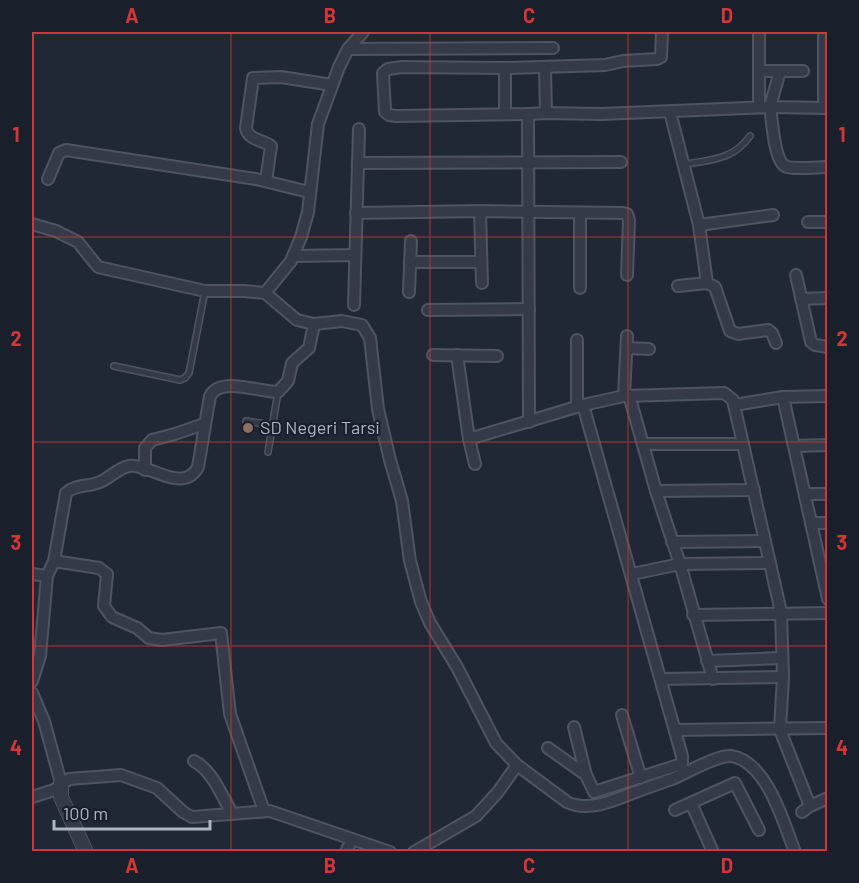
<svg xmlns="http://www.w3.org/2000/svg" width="859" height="883" font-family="Barlow,sans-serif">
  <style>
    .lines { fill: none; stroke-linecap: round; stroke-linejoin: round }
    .service-casing { stroke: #4e5561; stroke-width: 8 }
    .minor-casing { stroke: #4e5561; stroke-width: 14 }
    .tertiary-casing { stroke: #4e5561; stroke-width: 16 }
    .service { stroke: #343a47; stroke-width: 5 }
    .minor { stroke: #343a47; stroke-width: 10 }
    .tertiary { stroke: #343a47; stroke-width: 14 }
    .grid { fill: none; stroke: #d23638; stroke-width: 1.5; stroke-opacity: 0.55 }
    .education-dot { fill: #8d6e63; stroke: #191f2b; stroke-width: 2 }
    .labels { text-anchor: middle; stroke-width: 4.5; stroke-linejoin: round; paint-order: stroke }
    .poi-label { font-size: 18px; fill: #aeb5c3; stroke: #191f2b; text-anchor: start }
    .neatline { fill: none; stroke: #d23638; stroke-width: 2 }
    .grid-label { font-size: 20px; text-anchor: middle; font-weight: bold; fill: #d23638 }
  </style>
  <rect width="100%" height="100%" fill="#202836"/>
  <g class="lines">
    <g class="service-casing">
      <g id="service">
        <path d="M683 165C711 159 732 161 750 136"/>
        <path d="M114 366 180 380 185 378 189 373 205 291"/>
        <path d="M246 421 273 425"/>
        <path d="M268 452 278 392"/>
      </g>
    </g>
    <g class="minor-casing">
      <g id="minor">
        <path d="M348 49 553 48"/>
        <path d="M505 68 605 65 623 61 657 59 661 57 662 32"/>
        <path d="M545 68 546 113"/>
        <path d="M760 71H803"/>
        <path d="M780 71 770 107 828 108"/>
        <path d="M759 107V32"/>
        <path d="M824 108V32"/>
        <path d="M670 112 699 225 707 283 678 286"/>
        <path d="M505 114V68L402 67 388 69 383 73 385 112 389 115 396 116 528 114 546 113 601 114 770 107C772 119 774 160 785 166 792 170 818 167 828 167"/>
        <path d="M528 114 529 422"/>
        <path d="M358 163 621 162"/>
        <path d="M48 179 59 153 66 150 256 179 309 192"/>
        <path d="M266 181 271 146C263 140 248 140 246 128L253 78 281 77 332 85"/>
        <path d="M480 211 482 283"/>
        <path d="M356 213 480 211 623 213 627 214 629 220 627 275"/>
        <path d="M580 214V288"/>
        <path d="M808 222H828"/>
        <path d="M32 224 56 231 78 242 98 267 205 291H244L265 293 297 320 314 324 342 321 362 325 370 338 378 409 390 460 402 501 410 561 421 602 430 623 457 667 496 743 517 765 567 802C583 810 605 804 620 798 637 791 655 785 672 779 687 773 716 755 731 756 767 761 784 824 795 852"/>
        <path d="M699 225 773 215"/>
        <path d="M293 256 355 255"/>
        <path d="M410 262H481"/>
        <path d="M796 275 811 342 815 345 828 347"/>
        <path d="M707 283 715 287 730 331 738 334 768 330 772 333 776 343"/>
        <path d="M409 292 411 241"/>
        <path d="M265 293 291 261 301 237 308 212 318 124 339 67 348 49 363 32"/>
        <path d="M801 299 828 298"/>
        <path d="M354 305 359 129"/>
        <path d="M428 310 529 309"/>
        <path d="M627 348 649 349"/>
        <path d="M433 355 497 356"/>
        <path d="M457 355 469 439 475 464"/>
        <path d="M629 395 656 491 680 564 713 679"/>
        <path d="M624 396 627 336"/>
        <path d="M828 396 783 397 828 599"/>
        <path d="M734 405 783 397"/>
        <path d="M577 407V340"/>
        <path d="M469 439 583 405 624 396 724 393 733 400 781 612 783 677 780 730 810 806"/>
        <path d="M643 444H743"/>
        <path d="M794 446 828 445"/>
        <path d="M145 470V448L152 440 175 434 204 424"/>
        <path d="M656 491 754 490"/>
        <path d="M805 494H828"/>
        <path d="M811 523H828"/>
        <path d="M672 542 765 541"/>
        <path d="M54 561 99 568 107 574 104 606 112 617 137 628 149 638 162 640 221 633 230 714 264 811"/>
        <path d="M32 574 47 576"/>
        <path d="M632 574 680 564 770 563"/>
        <path d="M693 615 828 613"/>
        <path d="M707 661 782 658"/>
        <path d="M662 679 783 677"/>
        <path d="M32 681 40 656 47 576 54 561 66 493C75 484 89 487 100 482 110 478 118 468 129 466 149 463 183 495 198 467L210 396C221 376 258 392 278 392L288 381 292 363 309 348 314 324"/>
        <path d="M32 693 44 721 61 783"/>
        <path d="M622 715 641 778"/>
        <path d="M574 727 586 775 594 792 682 764V756L583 405"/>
        <path d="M675 730 828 728"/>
        <path d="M548 748 586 775"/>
        <path d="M194 761C213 771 221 795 232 813"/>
        <path d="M32 797 54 790 69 779 121 775 157 788 183 812 192 817 270 811 390 852"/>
        <path d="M691 803 713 852"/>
        <path d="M675 810 735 783 759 830"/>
        <path d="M802 812 810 806 828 798"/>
        <path d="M346 852 352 839"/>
        <path d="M414 852 476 816 498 792 517 765"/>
      </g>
    </g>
    <g class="tertiary-casing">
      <path id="tertiary" d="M61 783V797L86 852"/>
    </g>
    <use href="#service" class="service"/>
    <use href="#minor" class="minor"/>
    <use href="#tertiary" class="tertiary"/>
  </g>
  <path class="grid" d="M231 32V852M430 32V852M628 32V852M32 237H828M32 442H828M32 646H828"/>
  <circle class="education-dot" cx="248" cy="428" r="6"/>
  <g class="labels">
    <g class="poi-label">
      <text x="260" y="434">SD Negeri Tarsi</text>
    </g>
  </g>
  <rect width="859" height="883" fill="none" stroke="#191f2b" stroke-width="66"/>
  <path d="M54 820v9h156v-9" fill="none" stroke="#aeb5c3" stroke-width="3"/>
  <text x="63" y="820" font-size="18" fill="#aeb5c3" stroke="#191f2b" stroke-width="4.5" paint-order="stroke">100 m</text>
  <rect x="33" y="33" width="793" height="817" class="neatline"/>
  <g class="grid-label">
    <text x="132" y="23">A</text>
    <text x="330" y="23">B</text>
    <text x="529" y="23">C</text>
    <text x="727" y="23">D</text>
    <text x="16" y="142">1</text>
    <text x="842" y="142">1</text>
    <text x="16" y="346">2</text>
    <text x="842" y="346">2</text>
    <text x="16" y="550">3</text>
    <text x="842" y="550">3</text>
    <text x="16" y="755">4</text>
    <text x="842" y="755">4</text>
    <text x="132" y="873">A</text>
    <text x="330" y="873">B</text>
    <text x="529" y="873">C</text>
    <text x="727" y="873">D</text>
  </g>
</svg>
